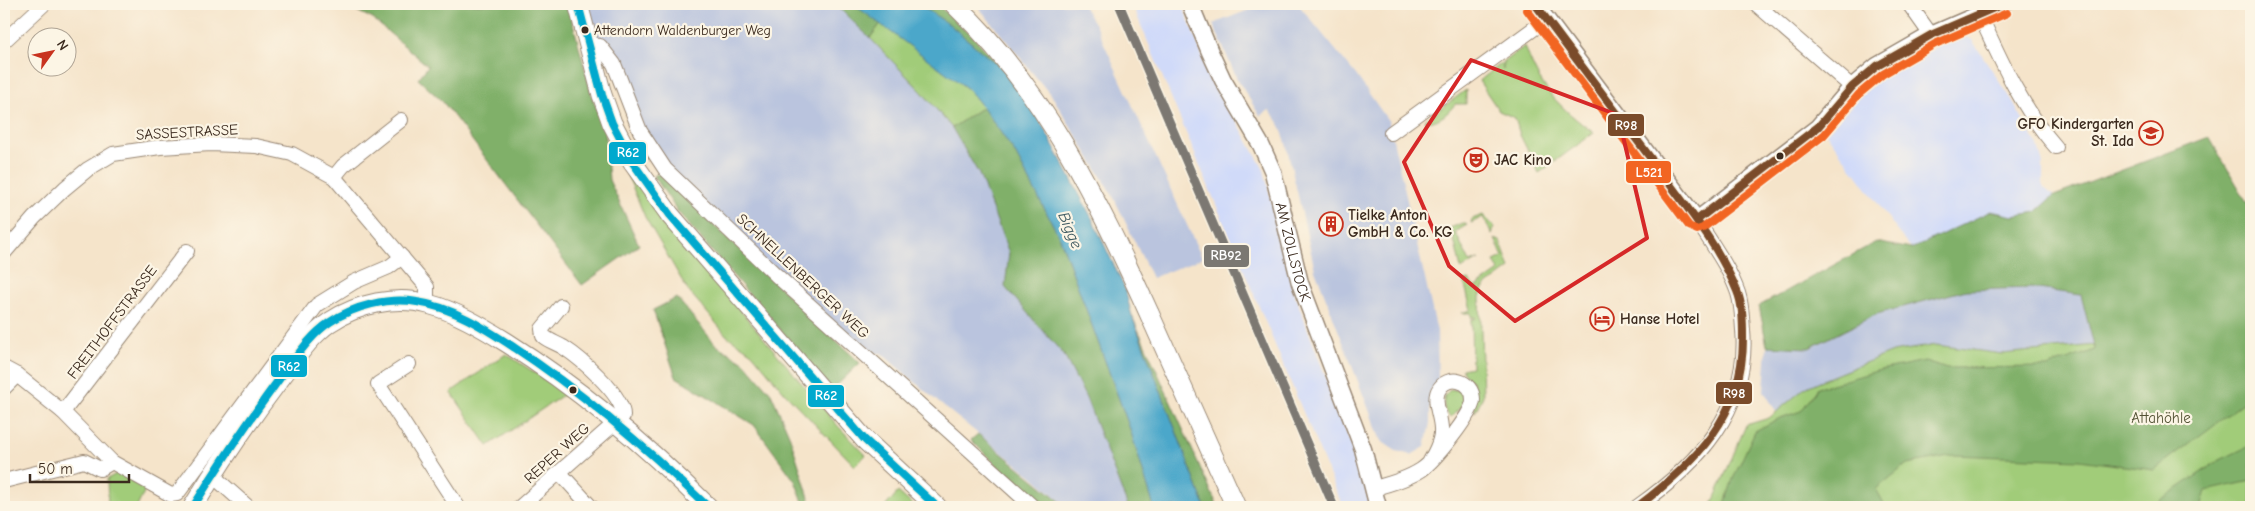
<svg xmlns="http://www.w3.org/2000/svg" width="2255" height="511" font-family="'Comic Neue',sans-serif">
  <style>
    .built { fill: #d0daf9 }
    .industrial { fill: #bac4de }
    .green { fill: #a1cc79; stroke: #6e7b4c }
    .forest { fill: #80b069; stroke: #5e6d44 }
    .water { fill: #4ba7ca; stroke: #436874 }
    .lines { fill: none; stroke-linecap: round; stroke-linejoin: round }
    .minor-casing { stroke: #988774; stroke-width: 16 }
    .tertiary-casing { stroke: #988774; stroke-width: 19 }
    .secondary-casing { stroke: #988774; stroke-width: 21 }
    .minor { stroke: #fff; stroke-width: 14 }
    .tertiary { stroke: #fff; stroke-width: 16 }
    .secondary { stroke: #fff; stroke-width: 19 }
    .bus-1-casing { stroke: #fcf5e5; stroke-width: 11 }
    .bus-2-casing { stroke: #fcf5e5; stroke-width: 11 }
    .bus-3-casing { stroke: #fcf5e5; stroke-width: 11 }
    .bus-1 { stroke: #00a9ce; stroke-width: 8 }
    .bus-2 { stroke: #7a4b2a; stroke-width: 8 }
    .bus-3 { stroke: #f26522; stroke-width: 8 }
    .rail-1-casing { stroke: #fcf5e5; stroke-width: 12 }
    .rail-1 { stroke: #7b7872; stroke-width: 9 }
    .marked { fill: none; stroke: #d62828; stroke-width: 4; stroke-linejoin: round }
    .bus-dot { fill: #3b2a1e; stroke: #fcf5e5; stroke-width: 2 }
    .labels { text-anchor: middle; stroke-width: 4.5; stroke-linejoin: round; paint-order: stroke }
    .bus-label { font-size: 14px; fill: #3b2a1e; stroke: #fcf5e5; text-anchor: start }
    .poi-label { font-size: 15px; font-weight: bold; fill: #3b2a1e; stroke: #fcf5e5; text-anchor: start }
    .street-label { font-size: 15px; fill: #3b2a1e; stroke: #fcf5e5 }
    .park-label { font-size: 15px; fill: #545235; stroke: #fcf5e5 }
    .water-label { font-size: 16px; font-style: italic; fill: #415c63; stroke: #fcf5e5 }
    .line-badge { stroke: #fcf5e5; stroke-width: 2 }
    .badge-label { font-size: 14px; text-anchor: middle; font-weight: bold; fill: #fff }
  </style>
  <rect width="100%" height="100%" fill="#fcf5e5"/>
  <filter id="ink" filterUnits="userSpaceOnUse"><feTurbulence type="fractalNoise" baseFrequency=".02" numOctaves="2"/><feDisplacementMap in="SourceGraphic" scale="10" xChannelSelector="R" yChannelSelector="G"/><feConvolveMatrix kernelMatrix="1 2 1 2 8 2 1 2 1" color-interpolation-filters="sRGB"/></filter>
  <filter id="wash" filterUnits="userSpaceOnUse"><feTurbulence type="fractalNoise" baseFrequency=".0096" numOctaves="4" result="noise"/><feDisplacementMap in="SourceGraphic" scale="20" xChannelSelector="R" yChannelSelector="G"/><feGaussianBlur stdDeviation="1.12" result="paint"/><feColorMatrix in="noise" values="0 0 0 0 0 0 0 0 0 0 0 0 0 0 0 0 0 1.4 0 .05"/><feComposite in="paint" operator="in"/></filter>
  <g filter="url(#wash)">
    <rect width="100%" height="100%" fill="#f5e4ca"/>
    <g class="built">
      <path d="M1132 4H1182L1206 65 1264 170 1293 290 1348 436 1363 476 1370 507H1343Z"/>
      <path d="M1964 35 1972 40 2012 100 2038 146 2043 164V187L2054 196 2036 212 2013 216 1991 211 1911 249 1826 133 1857 100 1884 75 1920 55Z"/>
    </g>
    <g class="industrial">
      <path d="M579 4H837L922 92 952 128 979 174 1009 253 1005 287 1064 355 1086 398 1128 507H1067L1033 477 938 402 881 353 865 355 665 169Z"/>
      <path d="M976 4H1082L1097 28 1202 258 1152 278 1113 196 1054 99Z"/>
      <path d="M1264 4H1298L1356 75 1389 122 1437 331 1438 379 1430 392V423L1425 447 1411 455 1396 451 1381 441 1315 270 1285 139 1278 121 1269 110 1260 116 1237 79 1213 24Z"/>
      <path d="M2032 288 2081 295 2095 350 1780 418 1764 391 1767 346 1810 348 1877 314 1966 290Z"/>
    </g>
    <g class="green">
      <path d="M881 23 968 89 983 107 952 128 922 92 870 38Z"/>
      <path d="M1525 46C1539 88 1559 107 1594 133L1539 173 1520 135 1515 118 1499 111 1479 81 1502 63 1503 70V62Z"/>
      <path d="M1466 90V104H1455C1448 114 1436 124 1424 121Z"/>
      <path d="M632 171 662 218 838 426 866 455 855 466 785 393 752 353 727 336 687 289 645 217 627 174Z"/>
      <path d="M1483 215 1495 227 1492 234 1483 217 1471 223 1472 219Z"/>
      <path d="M1463 223 1467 225 1455 232 1470 262 1479 259 1461 269 1452 231 1443 233 1442 231Z"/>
      <path d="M1495 239 1500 241 1510 268 1483 288 1480 297 1483 396 1475 412 1473 382 1466 377 1462 369 1472 367 1471 319H1475V317H1471V313H1461L1471 310 1464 281 1469 280 1475 288 1499 271 1494 261 1503 257Z"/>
      <path d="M1936 345 2002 354 2096 345 2251 347V507H1711L1746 425 1769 418 1805 388 1820 381 1892 352Z"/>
      <path d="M506 354 566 393 488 446 451 392Z"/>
      <path d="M1451 389 1461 391 1464 397 1462 406 1451 417C1443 413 1443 403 1445 395Z"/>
      <path d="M118 473 146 488 137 507H108L107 479Z"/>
      <path d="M898 492 915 507H885Z"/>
    </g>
    <g class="forest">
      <path d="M343 4H562L570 12 592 96 605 131 609 180 639 245 582 285 443 102 418 79 428 66 373 19Z"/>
      <path d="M835 4H853L881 23 870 38Z"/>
      <path d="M918 4H936L969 32 1008 74 950 25Z"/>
      <path d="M983 107 1015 153 1060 238 1130 429 1154 507H1128L1086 398 1064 355 1005 287 1009 253 979 174 952 128Z"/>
      <path d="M2209 137 2251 209V397L2154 470 2080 460 1954 455 1907 464 1876 489 1886 507H1724L1733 479 1755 431 1780 418 1801 411 1818 388 1880 370 1925 361 1947 368 2047 367 2095 350 2081 295 2032 288 1966 290 1877 314 1809 348 1767 346 1759 306 1876 242 1911 249 1991 211 2013 216 2036 212 2054 196Z"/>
      <path d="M659 173 860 363 832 390 678 212 654 176Z"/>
      <path d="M677 298 716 345 744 362 771 393 790 437 812 507H805L795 481 754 425 676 377 653 310Z"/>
      <path d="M1132 316 1218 507H1205Z"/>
      <path d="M978 434 1067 507H1042L1016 485 971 440Z"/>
      <path d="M2251 445V481L2206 491 2201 507H2150L2218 461Z"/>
    </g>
    <path class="water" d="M853 4H918L950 25 1008 74 1043 126 1092 218 1125 289 1132 316 1205 507H1154L1130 429 1060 238 1015 153 983 107 968 89Z"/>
  </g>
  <g filter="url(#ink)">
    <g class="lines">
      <g class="minor-casing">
        <g id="minor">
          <path d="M1756 4 1852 87"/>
          <path d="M1909 4 1931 35"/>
          <path d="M1979 13C2000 59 2022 109 2056 147"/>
          <path d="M4 41 44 4"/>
          <path d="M588 45 600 46 614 64 640 131 665 169 776 275 1033 507"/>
          <path d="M1391 133 1547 19"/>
          <path d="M334 177 343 166 401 120"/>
          <path d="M4 253 34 218 65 188 88 169 113 154 160 147 211 144 256 146 292 154 334 177 427 287V304"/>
          <path d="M409 364 378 384 458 507"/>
          <path d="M4 368 17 375 63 412 112 462 171 495 177 494 317 305 354 282 389 267 402 257"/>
          <path d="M4 388 17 375"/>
          <path d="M63 412 187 251"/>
          <path d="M560 473 591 507"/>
          <path d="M212 475 248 507"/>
          <path d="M4 481 84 461 100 469 112 462"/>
          <path d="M1374 488C1390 484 1407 479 1421 470 1433 462 1473 414 1473 400 1473 380 1447 373 1438 391 1433 402 1441 417 1441 429 1442 440 1436 451 1430 461"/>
          <path d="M520 507 623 416C624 395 580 358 563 347 556 343 549 341 543 336L542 329 561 306"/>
          <path d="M1637 507C1697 465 1750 409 1743 330 1742 318 1742 305 1738 293 1729 267 1711 243 1697 220"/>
        </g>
      </g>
      <g class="tertiary-casing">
        <g id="tertiary">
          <path id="s1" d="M1190 4 1210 52 1223 80 1261 145 1273 172 1300 283 1363 449 1378 507"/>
          <path d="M1535 4 1697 220 1818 127 1852 87 1877 66 1931 35 2003 4"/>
        </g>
      </g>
      <g class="secondary-casing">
        <g id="secondary">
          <path d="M578 4 602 95 612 123 633 163 670 215 865 440 937 507"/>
          <path d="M954 4C1045 90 1098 201 1149 313 1178 378 1207 443 1236 507"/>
          <path d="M193 507C220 462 250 418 282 376 297 356 310 336 330 322 357 304 396 295 428 304 455 311 482 327 506 342 579 388 647 446 708 507"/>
        </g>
      </g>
      <use href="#minor" class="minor"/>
      <use href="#tertiary" class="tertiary"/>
      <use href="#secondary" class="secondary"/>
      <g class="bus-1-casing">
        <g id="bus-1">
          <path d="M578 4 602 95 612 123 633 163 670 215 865 440 937 507"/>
          <path d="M193 507C220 463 249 420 280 378 295 359 309 336 330 322 354 306 388 297 417 302 453 307 486 329 515 348 585 394 648 449 708 507"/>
        </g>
      </g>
      <g class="bus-2-casing">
        <g id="bus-2">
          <path d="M1535 4C1575 57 1615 111 1655 164 1684 204 1718 244 1737 291 1743 305 1743 323 1743 339 1743 416 1695 463 1637 507"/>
          <path d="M1697 220 1818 127 1852 87 1877 66 1931 35 2003 4"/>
        </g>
      </g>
      <g class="bus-3-casing">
        <path id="bus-3" d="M1527 10 1689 226 1697 230 1703 228 1824 135 1859 94 1883 74 1935 44 2007 13"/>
      </g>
      <use href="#bus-1" class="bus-1"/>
      <use href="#bus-2" class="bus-2"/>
      <use href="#bus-3" class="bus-3"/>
      <g class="rail-1-casing">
        <path id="rail-1" d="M1119 4 1334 507"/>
      </g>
      <use href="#rail-1" class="rail-1"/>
    </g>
  </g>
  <path class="marked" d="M1471 60 1618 115 1647 238 1515 321 1449 266 1404 162Z"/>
  <defs>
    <g id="school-ring" transform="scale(1.25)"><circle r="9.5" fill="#fcf5e5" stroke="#c8321e" stroke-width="1.5"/><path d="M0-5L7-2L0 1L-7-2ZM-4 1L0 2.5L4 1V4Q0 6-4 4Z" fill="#c8321e"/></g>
    <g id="theatre-ring" transform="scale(1.25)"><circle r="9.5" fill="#fcf5e5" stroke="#c8321e" stroke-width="1.5"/><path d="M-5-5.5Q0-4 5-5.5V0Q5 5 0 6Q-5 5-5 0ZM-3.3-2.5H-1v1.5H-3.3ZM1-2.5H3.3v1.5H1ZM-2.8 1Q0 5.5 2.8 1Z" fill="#c8321e"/></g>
    <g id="building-ring" transform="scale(1.25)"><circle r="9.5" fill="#fcf5e5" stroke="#c8321e" stroke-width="1.5"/><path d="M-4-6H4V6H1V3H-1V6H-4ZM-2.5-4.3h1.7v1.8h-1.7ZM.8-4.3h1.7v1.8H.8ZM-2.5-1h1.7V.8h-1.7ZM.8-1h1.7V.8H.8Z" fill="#c8321e"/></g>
    <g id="hotel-ring" transform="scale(1.25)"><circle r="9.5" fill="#fcf5e5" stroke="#c8321e" stroke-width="1.5"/><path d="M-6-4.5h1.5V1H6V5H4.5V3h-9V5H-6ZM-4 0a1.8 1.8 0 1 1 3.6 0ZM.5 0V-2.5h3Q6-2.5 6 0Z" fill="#c8321e"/></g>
  </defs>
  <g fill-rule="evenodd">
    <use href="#school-ring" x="2151" y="133"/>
    <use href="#theatre-ring" x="1476" y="160"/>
    <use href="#building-ring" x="1331" y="224"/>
    <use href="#hotel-ring" x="1602" y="319"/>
  </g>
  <g class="bus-dot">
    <circle cx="585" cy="30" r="4.5"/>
    <circle cx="1780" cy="156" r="4.5"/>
    <circle cx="573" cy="390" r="4.5"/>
  </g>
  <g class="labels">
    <g class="bus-label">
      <text x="594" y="35">Attendorn Waldenburger Weg</text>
    </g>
    <g class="poi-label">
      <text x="2134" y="129" text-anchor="end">GFO Kindergarten<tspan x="2134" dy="17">St. Ida</tspan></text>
      <text x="1494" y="165">JAC Kino</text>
      <text x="1348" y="220">Tielke Anton<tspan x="1348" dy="17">GmbH &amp; Co. KG</tspan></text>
      <text x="1620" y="324">Hanse Hotel</text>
    </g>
    <g class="street-label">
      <text transform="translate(187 132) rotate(-3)" y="5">SASSESTRASSE</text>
      <text dy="5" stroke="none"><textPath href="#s1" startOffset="270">AM ZOLLSTOCK</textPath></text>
      <text transform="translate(803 276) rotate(43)" y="5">SCHNELLENBERGER WEG</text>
      <text transform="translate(112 322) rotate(-53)" y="5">FREITHOFFSTRASSE</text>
      <text transform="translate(557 453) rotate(-42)" y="5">REPER WEG</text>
    </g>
    <g class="park-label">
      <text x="2161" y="423">Attahöhle</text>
    </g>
    <g class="water-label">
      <text transform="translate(1071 230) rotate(67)" y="6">Bigge</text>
    </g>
  </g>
  <g class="line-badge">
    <rect x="1607" y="113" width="38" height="24" rx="5" fill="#7a4b2a"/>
    <rect x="608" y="141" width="39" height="24" rx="5" fill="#00a9ce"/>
    <rect x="1625" y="160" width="47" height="24" rx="5" fill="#f26522"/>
    <rect x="1203" y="244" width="47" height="24" rx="5" fill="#7b7872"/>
    <rect x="270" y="354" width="38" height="24" rx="5" fill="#00a9ce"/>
    <rect x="1715" y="381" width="38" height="24" rx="5" fill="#7a4b2a"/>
    <rect x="807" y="384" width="38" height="24" rx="5" fill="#00a9ce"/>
  </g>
  <g class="badge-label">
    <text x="1626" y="130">R98</text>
    <text x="628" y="157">R62</text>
    <text x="1649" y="177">L521</text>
    <text x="1226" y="260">RB92</text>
    <text x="289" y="371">R62</text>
    <text x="1734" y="398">R98</text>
    <text x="826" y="400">R62</text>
  </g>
  <rect width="2255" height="511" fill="none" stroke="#fcf5e5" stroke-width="20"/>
  <g transform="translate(52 52) rotate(57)"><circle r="24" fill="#fcf5e5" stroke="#afa495"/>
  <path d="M0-4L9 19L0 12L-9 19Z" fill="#c8321e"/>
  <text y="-8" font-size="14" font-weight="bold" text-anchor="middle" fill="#3b2a1e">N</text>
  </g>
  <path d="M30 474v8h99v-8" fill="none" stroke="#3b2a1e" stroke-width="2.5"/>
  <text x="38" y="474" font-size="15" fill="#3b2a1e" stroke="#fcf5e5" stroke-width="4" paint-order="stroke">50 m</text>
</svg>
